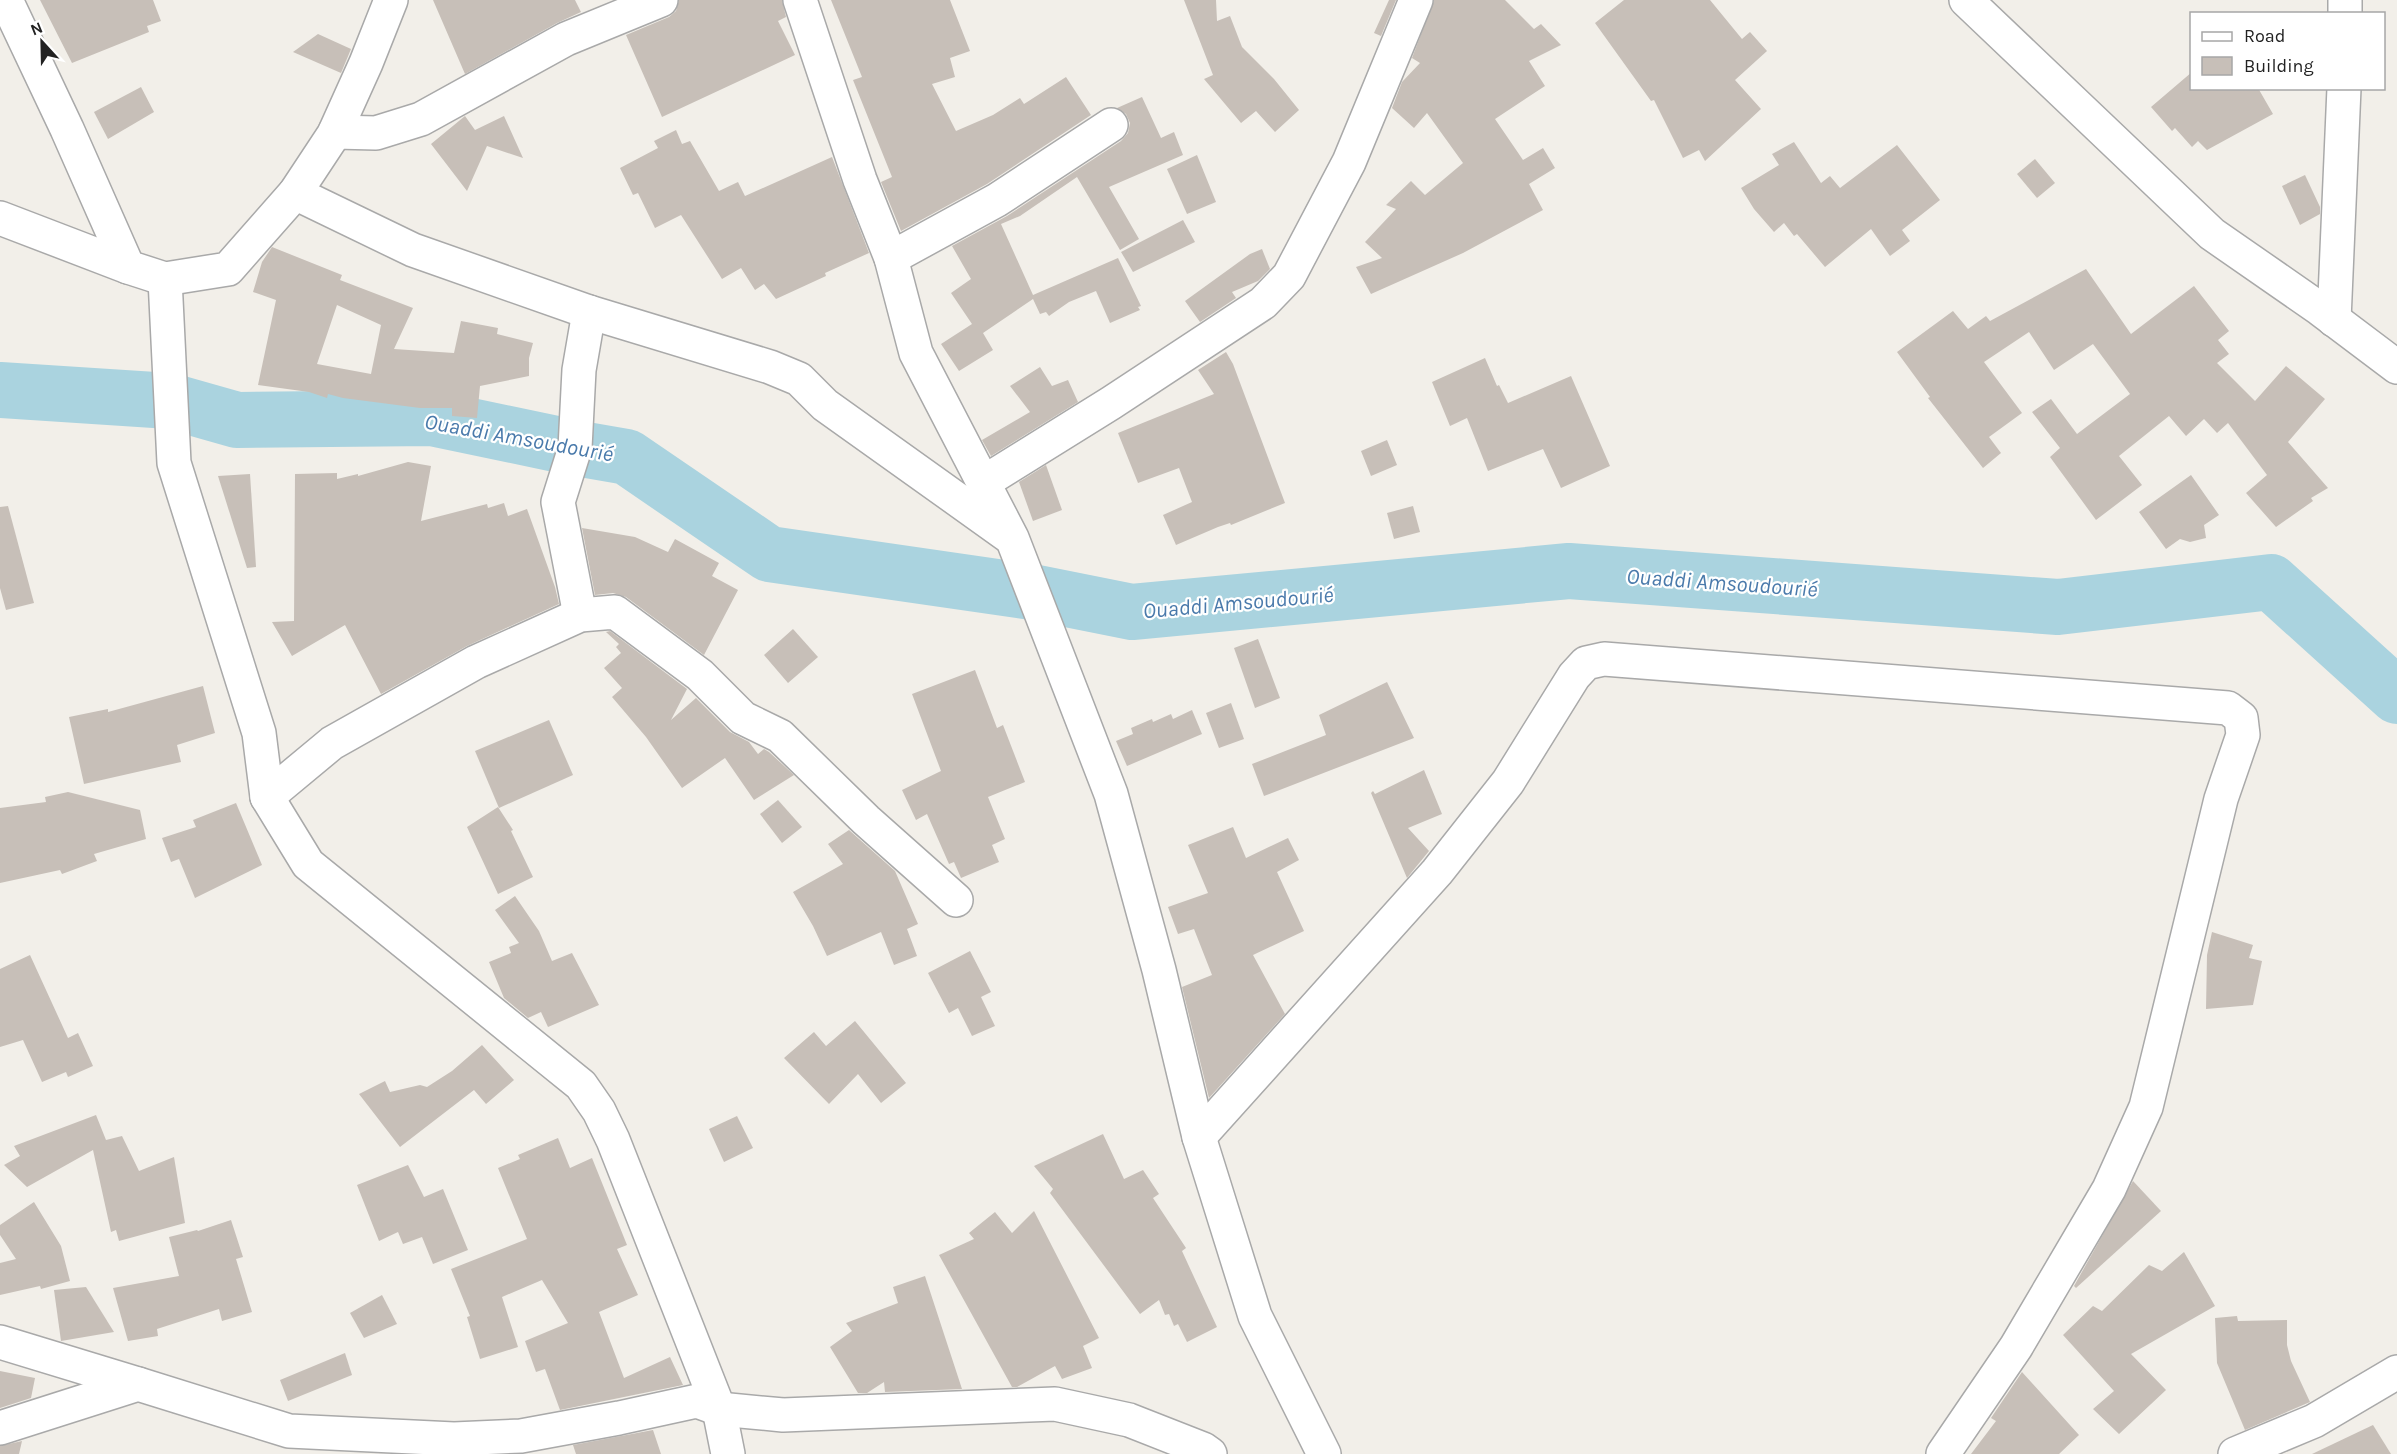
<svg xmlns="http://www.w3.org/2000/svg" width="2397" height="1454" font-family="Karla,sans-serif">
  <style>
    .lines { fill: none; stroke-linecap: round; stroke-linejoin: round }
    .river { stroke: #aad3df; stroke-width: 56 }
    .building { fill: #c7bfb8; fill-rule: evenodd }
    .minor-casing { stroke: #a9a9a9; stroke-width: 36 }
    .tertiary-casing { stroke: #a9a9a9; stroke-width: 36 }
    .minor { stroke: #fff; stroke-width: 33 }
    .tertiary { stroke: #fff; stroke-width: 33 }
    .labels { text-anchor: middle; stroke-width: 4.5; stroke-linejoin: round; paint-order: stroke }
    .water-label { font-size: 22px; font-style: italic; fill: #4a7aab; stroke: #fff }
  </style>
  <rect width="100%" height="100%" fill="#f2efe9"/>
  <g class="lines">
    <path class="river" d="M0 390 170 401 237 420 432 418 575 448 627 457 769 554 1032 592 1132 612 1569 571 2058 607 2271 582 2397 696"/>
  </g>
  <g class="building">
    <path d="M40 0H153L161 21 147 26 149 32 72 63Z"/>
    <path d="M433 0H575L581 12 557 23 465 74Z"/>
    <path d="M679 0H782L786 17 778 21 795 55 662 117 626 35 669 17 676 11Z"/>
    <path d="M831 0H950L970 51 950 58 955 77 932 84 956 131 993 115 1020 98 1024 104 1066 77 1091 115 987 184 901 231 881 182 892 177 853 80 862 77Z"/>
    <path d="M1184 0H1216L1217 21 1230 16 1242 47 1274 79 1299 110 1275 132 1256 111 1241 123 1204 79 1213 75Z"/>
    <path d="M1389 0H1396L1381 36 1374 33Z"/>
    <path d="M1434 0H1505L1534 29 1541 24 1561 45 1529 61 1545 86 1495 119 1523 160 1543 148 1555 168 1529 184 1543 210 1463 253 1371 294 1356 267 1382 258 1365 242 1396 209 1386 205 1411 181 1425 195 1463 163 1427 113 1414 128 1392 108 1402 82 1420 63 1412 58Z"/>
    <path d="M1624 0H1710L1742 39 1750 32 1767 51 1735 80 1761 109 1705 161 1699 150 1683 158 1654 100 1651 101 1595 23Z"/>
    <path d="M318 34 351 49 341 73 293 52Z"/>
    <path d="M2192 72V88H2258L2273 114 2207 150 2198 141 2192 147 2175 128 2172 131 2151 107Z"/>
    <path d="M141 87 154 112 108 139 94 112Z"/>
    <path d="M1142 97 1161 138 1174 132 1183 155 1109 187 1139 239 1120 250 1077 177 1020 216 1001 224 1033 295 1118 258 1141 306 1138 307 1140 310 1110 323 1096 291 1069 302 1049 316 1046 312 1040 314 1033 299 983 333 993 350 959 371 941 344 972 324 951 293 971 279 952 246 1007 216 1121 141 1128 133 1130 123 1126 114 1117 108Z"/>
    <path d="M465 116 475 130 504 116 523 158 487 146 467 191 431 144Z"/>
    <path d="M676 130 682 144 690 141 719 191 738 182 745 196 832 157 869 253 825 273 826 276 776 299 764 284 755 290 741 268 722 279 681 215 655 228 638 193 633 195 620 168 658 148 654 141Z"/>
    <path d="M1794 142 1821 183 1830 176 1840 188 1897 145 1940 200 1902 230 1910 241 1890 256 1871 229 1825 267 1797 234 1794 236 1784 223 1774 232 1754 209 1741 188 1779 165 1772 154Z"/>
    <path d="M1197 155 1216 202 1187 214 1167 169Z"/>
    <path d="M2035 159 2055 183 2037 198 2017 174Z"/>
    <path d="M2305 175 2320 207V214L2300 225 2282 186Z"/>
    <path d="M1183 220 1195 242 1133 272 1121 252Z"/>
    <path d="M272 247 342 275 340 280 413 308 394 349 454 353 461 321 498 328 497 334 533 343 529 358V376L480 386 477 418 452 416V408H420L343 398 328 394 327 398 309 392 258 385 276 300 253 292 262 262ZM337 305 381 325 371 374 317 364Z"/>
    <path d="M1262 249 1270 269 1258 281 1232 292 1236 298 1200 322 1185 301 1250 254Z"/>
    <path d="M2086 269 2131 334 2194 286 2229 331 2218 340 2229 354 2217 363 2255 401 2286 366 2325 399 2288 442 2328 488 2311 498 2313 501 2276 527 2246 493 2267 475 2228 423 2217 433 2204 419 2186 436 2169 416 2119 456 2142 485 2096 520 2050 457 2060 448 2032 412 2051 399 2077 434 2130 394 2093 344 2054 370 2029 332 1984 362 2022 413 1989 437 2001 453 1983 468 1928 398 1930 397 1897 352 1953 311 1968 329 1986 316 1990 321Z"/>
    <path d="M1226 352 1233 364 1285 503 1231 525 1230 523 1218 527 1176 545 1163 515 1192 502 1179 468 1138 483 1118 433 1214 394 1198 370Z"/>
    <path d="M1485 358 1497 386 1499 385 1508 403 1571 376 1610 466 1561 488 1543 449 1488 471 1467 418 1450 426 1432 382Z"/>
    <path d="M1040 367 1052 386 1068 380 1078 402 991 456 982 440 1030 412 1010 386Z"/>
    <path d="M1387 440 1397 465 1371 476 1361 451Z"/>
    <path d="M408 462 431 466 421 521 487 504 488 508 504 503 508 516 527 509 555 587 559 604 467 646 381 694 345 625 292 656 272 622 294 621 295 474 337 473V479L358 474V476Z"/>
    <path d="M1046 465 1062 510 1033 521 1019 482Z"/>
    <path d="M250 474 256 567 247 568 218 476Z"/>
    <path d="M2191 475 2219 515 2204 525 2206 538 2190 542 2180 539 2166 549 2139 512Z"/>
    <path d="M8 506 34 603 6 610 0 588V507Z"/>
    <path d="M1413 506 1420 532 1394 539 1387 513Z"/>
    <path d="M582 528 635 537 668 552 675 539 719 563 712 576 738 590 704 655 626 597 613 593 595 595Z"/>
    <path d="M793 629 818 657 788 683 764 655Z"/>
    <path d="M610 631 687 689 671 720 696 698 730 732 749 742 758 754 764 749 769 752 794 775 754 800 725 758 682 788 646 737 612 697 622 688 604 668 621 653 616 647 619 644 606 632Z"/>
    <path d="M1258 639 1280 698 1255 708 1234 648Z"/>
    <path d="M975 670 997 728 1003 725 1025 782 988 797 1005 839 992 845 999 862 961 878 954 862 949 864 927 814 916 820 902 790 941 771 912 694Z"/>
    <path d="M1387 682 1414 738 1264 796 1252 764 1326 735 1319 715Z"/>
    <path d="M203 686 215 733 177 745 181 762 84 784 69 717 108 709V712Z"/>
    <path d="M1231 703 1244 739 1219 748 1206 713Z"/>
    <path d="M1192 710 1202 734 1127 766 1116 741 1133 734 1131 728 1152 719 1153 722 1171 714 1173 719Z"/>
    <path d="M549 720 573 775 499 808 475 751Z"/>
    <path d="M1424 770 1442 814 1408 828 1429 851 1407 878 1371 793 1373 791 1375 794Z"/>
    <path d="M68 792 140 810 146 839 94 854 97 861 62 874 60 870 0 883V808L46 802 45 797Z"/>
    <path d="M778 800 802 827 782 843 760 814Z"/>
    <path d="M236 803 262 865 195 898 179 859 171 862 162 838 196 827 193 820Z"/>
    <path d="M498 807 513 830 511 831 533 877 498 894 467 827Z"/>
    <path d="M1233 827 1246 858 1288 838 1299 860 1277 872 1304 931 1253 955 1285 1014 1209 1098 1182 987 1212 975 1194 929 1178 934 1168 907 1208 893 1188 845Z"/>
    <path d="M849 830 895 871 918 924 907 929 917 956 894 965 881 932 827 956 813 926 793 892 843 864 828 844Z"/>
    <path d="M515 896 539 931 552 961 572 953 599 1005 548 1027 541 1012 528 1018 504 998 489 962 511 953 509 947 519 943 495 910Z"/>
    <path d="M2212 932 2253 945 2249 958 2262 961 2253 1005 2206 1009 2207 955Z"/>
    <path d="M970 951 991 992 981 997 995 1026 972 1036 958 1008 949 1013 928 973Z"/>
    <path d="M30 955 68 1038 78 1033 93 1066 68 1077 66 1072 42 1082 23 1040 0 1047V969Z"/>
    <path d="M855 1021 906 1083 881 1103 858 1074 829 1104 784 1058 814 1032 826 1046Z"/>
    <path d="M482 1045 514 1080 486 1104 474 1090 400 1147 359 1094 385 1081 390 1092 420 1085 427 1087 452 1071Z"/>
    <path d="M96 1115 106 1140 122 1136 139 1171 174 1157 185 1223 119 1241 116 1230 111 1232 93 1150 27 1187 4 1165 20 1156 14 1146Z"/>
    <path d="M737 1116 753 1148 724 1162 709 1129Z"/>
    <path d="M1103 1134 1124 1179 1143 1170 1159 1194 1153 1198 1186 1248 1182 1251 1217 1327 1187 1342 1178 1324 1174 1326 1169 1314 1165 1315 1159 1300 1140 1314 1050 1193 1053 1189 1034 1166Z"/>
    <path d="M558 1138 570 1168 592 1158 627 1245 617 1249 638 1295 599 1312 624 1378 670 1357 683 1385 560 1410 545 1369 536 1372 525 1341 568 1323 542 1280 502 1297 518 1347 480 1359 467 1317 470 1316 451 1269 527 1239 498 1168 520 1159 518 1155Z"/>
    <path d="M408 1165 424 1197 443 1189 468 1250 433 1264 422 1237 403 1244 398 1232 379 1241 357 1185Z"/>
    <path d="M2133 1181 2161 1211 2076 1288 2074 1286Z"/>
    <path d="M34 1202 61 1246 70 1281 41 1289 40 1286 0 1295V1263L16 1259 0 1235V1225Z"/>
    <path d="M1034 1211 1099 1338 1083 1346 1092 1368 1062 1379 1055 1366 1017 1387H1012L939 1255 974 1239 969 1233 995 1212 1012 1233Z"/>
    <path d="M231 1220 243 1257 236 1259 252 1312 222 1321 219 1309 157 1329 158 1336 128 1341 113 1288 179 1276 169 1237 197 1230 198 1231Z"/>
    <path d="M2184 1252 2215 1306 2131 1354 2166 1390 2119 1434 2093 1409 2114 1391 2063 1335 2093 1306 2102 1311 2149 1265 2162 1271Z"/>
    <path d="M925 1276 962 1389 885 1392 884 1382 867 1393H858L830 1347 852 1331 846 1323 898 1303 893 1287Z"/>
    <path d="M86 1287 114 1332 61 1341 54 1290Z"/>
    <path d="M382 1295 397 1324 364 1338 350 1313Z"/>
    <path d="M2237 1316 2238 1321 2287 1320V1345L2291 1361 2310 1402 2245 1430 2217 1363 2215 1318Z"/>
    <path d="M345 1353 352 1375 288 1401 280 1380Z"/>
    <path d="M0 1371 35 1378 31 1398 0 1408Z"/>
    <path d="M2022 1372 2079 1435 2059 1454H1971L1996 1421 1991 1418Z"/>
    <path d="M2373 1425 2391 1454H2312Z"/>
    <path d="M653 1430 661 1454H576L573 1445Z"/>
    <path d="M22 1441 19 1454H0V1446Z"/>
  </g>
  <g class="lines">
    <g class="minor-casing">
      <g id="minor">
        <path d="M6 0 67 129 128 267 165 279 228 269 295 193 334 134 366 63 391 0"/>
        <path d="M800 0 860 180 891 258 916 353 1012 538 1111 794 1159 970 1199 1137 1255 1316 1324 1454"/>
        <path d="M1966 0 2212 234 2320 309 2397 367"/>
        <path d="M2345 14V0"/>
        <path d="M335 132 376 133 421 119 566 39 661 0"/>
        <path d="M295 193 413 250 589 312 770 367 799 379 825 405 1007 535"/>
        <path d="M0 218 128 267"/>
        <path d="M891 258 997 200 1111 125"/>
        <path d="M165 279 174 463 259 733 267 797 308 864 581 1085 599 1111 613 1140 719 1409 728 1454"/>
        <path d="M2334 320 2344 88"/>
        <path d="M984 482 1111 403 1263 303 1289 276 1349 162 1416 0"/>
        <path d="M580 615 558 502 575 448 579 370 589 312"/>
        <path d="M267 797 332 743 476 662 580 615 615 612 700 675 743 718 780 736 866 820 956 900"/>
        <path d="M1199 1137 1437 872 1508 782 1574 676 1586 663 1604 659 2228 708 2241 718 2243 735 2221 799 2146 1107 2109 1189 2016 1347 1943 1454"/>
        <path d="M0 1342 138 1384"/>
        <path d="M0 1428 138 1384 289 1431 454 1439 521 1436 619 1418 697 1401 719 1409 783 1415 1055 1404 1129 1420 1203 1449 1210 1454"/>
      </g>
    </g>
    <g class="tertiary-casing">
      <path id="tertiary" d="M2235 1454 2314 1421 2397 1372"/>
    </g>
    <use href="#minor" class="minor"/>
    <use href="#tertiary" class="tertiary"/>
  </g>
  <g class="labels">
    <g class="water-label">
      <text transform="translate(519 437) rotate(10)" y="8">Ouaddi Amsoudourié</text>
      <text transform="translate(1722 582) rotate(4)" y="8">Ouaddi Amsoudourié</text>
      <text transform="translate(1238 602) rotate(-5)" y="8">Ouaddi Amsoudourié</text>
    </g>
  </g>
  <rect x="2190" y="12" width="195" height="78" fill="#ffffff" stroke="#a7a7a7" stroke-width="1.5"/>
  <rect x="2202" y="32" width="30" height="9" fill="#ffffff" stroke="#a7a7a7" stroke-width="1.5"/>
  <text x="2244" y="42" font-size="18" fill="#222222">Road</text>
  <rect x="2202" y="57" width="30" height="18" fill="#c7bfb8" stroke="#a7a7a7" stroke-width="1.5"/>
  <text x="2244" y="72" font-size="18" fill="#222222">Building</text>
  <g transform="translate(42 42) rotate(338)" stroke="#ffffff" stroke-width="4.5" paint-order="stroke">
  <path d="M0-4.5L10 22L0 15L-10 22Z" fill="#222222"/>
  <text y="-9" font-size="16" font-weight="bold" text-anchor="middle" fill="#222222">N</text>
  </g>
</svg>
